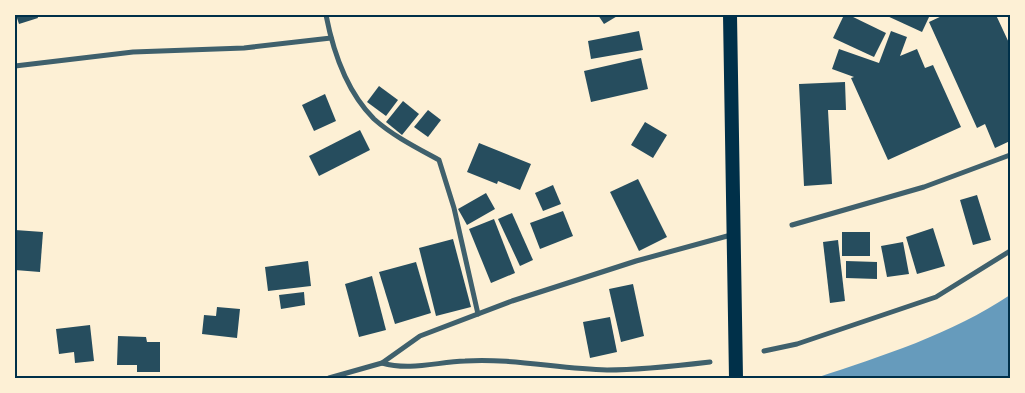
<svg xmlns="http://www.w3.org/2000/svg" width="1025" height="393" font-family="'Fira Sans',sans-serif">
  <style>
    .water { fill: #669bbc }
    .building { fill: #264d5e }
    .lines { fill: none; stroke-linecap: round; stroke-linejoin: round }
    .minor { stroke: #3f606c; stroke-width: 5 }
    .trunk { stroke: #003049; stroke-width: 14 }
    .neatline { fill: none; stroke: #003049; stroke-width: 2 }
  </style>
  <rect width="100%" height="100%" fill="#fdf0d5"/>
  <path class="water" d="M1010 295V378H816C882 356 952 334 1010 295Z"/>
  <g class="building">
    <path d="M16 15H37L38 18 19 24Z"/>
    <path d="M598 15H619L604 24Z"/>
    <path d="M844 15H849L886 33 874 57 833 38Z"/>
    <path d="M885 15H930L922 32Z"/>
    <path d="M944 15H996L1010 45V141L995 148 985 124 977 128 929 22Z"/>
    <path d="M639 31 643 50 591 59 588 41Z"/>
    <path d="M891 31 907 37 900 56 917 49 925 68 933 65 961 127 888 160 851 78 854 77 832 69 839 49 879 63Z"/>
    <path d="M641 58 648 89 591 102 584 71Z"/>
    <path d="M845 82 846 110H828L832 184 804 186 799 84Z"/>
    <path d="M379 86 398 100 386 116 367 102Z"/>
    <path d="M325 94 336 121 314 131 302 105Z"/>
    <path d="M403 101 419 114 402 135 386 122Z"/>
    <path d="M428 110 441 120 428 137 414 127Z"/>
    <path d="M645 122 667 135 653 158 631 145Z"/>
    <path d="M360 130 370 150 319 176 309 156Z"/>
    <path d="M479 143 531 164 520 190 498 181 497 184 467 172Z"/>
    <path d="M638 179 667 237 639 251 610 192Z"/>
    <path d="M553 185 561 204 543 211 535 193Z"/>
    <path d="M486 193 495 209 467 225 458 209Z"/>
    <path d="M977 195 991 240 973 245 960 200Z"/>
    <path d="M563 211 573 236 540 249 530 223Z"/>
    <path d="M512 213 533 260 520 266 498 219Z"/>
    <path d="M494 219 515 273 491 283 469 229Z"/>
    <path d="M933 228 945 266 917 274 906 237Z"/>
    <path d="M15 230 43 232 40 272 15 270Z"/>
    <rect x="842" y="232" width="28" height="24"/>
    <path d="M453 239 471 307 436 316 419 248Z"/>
    <path d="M838 240 845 301 830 303 823 242Z"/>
    <path d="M903 242 909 274 887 277 881 246Z"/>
    <path d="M308 261 311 286 268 291 265 267Z"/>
    <path d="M846 261 877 262V279L846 278Z"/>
    <path d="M416 262 431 313 395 324 379 272Z"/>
    <path d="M372 276 386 330 359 337 345 284Z"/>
    <path d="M633 284 644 336 621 342 609 289Z"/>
    <path d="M304 292 305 305 281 309 279 295Z"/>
    <path d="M217 307 240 309 237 338 202 334 204 315 216 316Z"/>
    <path d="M610 317 617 352 590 358 583 322Z"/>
    <path d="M90 325 94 361 75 363 74 352 59 354 56 329Z"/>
    <path d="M118 336 146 337 147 342H160V372H137V365H117Z"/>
  </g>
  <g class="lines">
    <g class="minor">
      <path d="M326 15C333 51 347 92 374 119 393 136 417 148 439 160L454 208 478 314"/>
      <path d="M15 66 133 52 244 48 331 38"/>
      <path d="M792 225 924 187 1010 155"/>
      <path d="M764 351 797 344 936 297 1010 251"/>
      <path d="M382 363C410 371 437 362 465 361 512 358 560 369 607 370 641 370 676 366 710 362"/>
      <path d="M329 378 382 363 420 336 512 301 636 261 731 235"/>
    </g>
    <path class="trunk" d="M730 15 736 378"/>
  </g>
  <rect width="1025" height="393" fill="none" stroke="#fdf0d5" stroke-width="32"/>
  <rect x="16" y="16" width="993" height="361" class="neatline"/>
</svg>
